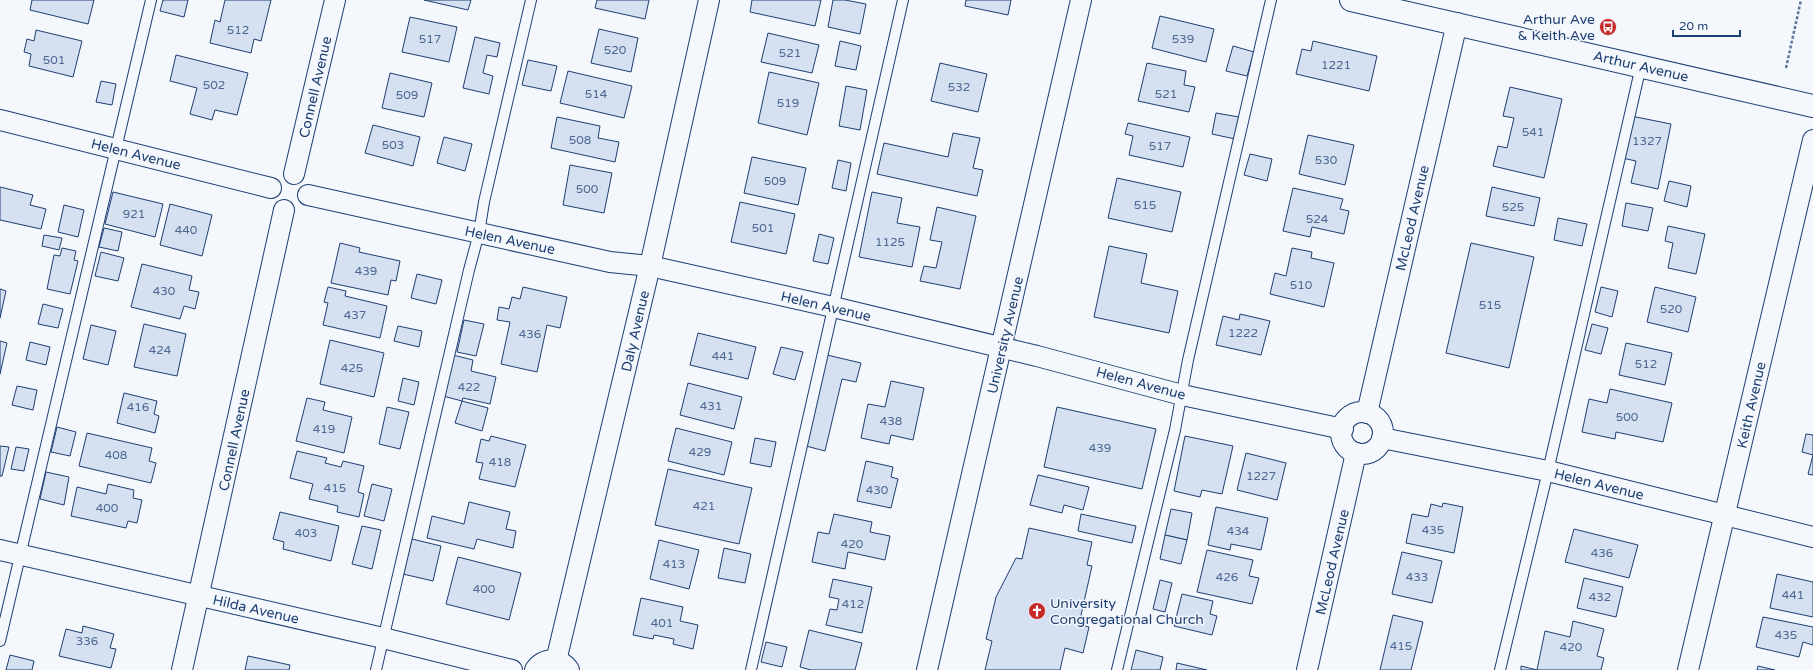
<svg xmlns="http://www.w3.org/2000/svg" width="1813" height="670" font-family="'Varela Round',sans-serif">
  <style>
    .building { fill: #d5e0f0; stroke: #1d3f73 }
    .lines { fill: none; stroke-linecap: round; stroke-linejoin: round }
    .lane-casing { stroke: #1d3f73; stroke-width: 12 }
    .street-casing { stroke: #1d3f73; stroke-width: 22 }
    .secondary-casing { stroke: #1d3f73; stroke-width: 24 }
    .path { stroke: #5e769c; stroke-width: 2.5; stroke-dasharray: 3 2; stroke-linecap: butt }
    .lane { stroke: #f4f7fb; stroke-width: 10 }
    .street { stroke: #f4f7fb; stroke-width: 20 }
    .secondary { stroke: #f4f7fb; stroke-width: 22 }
    .labels { text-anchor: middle; stroke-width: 3; stroke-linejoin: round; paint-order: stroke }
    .number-label { font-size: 12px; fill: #4b6792 }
    .poi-label { font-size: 14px; fill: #1d3f73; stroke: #f4f7fb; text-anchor: end }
    .street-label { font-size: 14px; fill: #1d3f73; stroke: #f4f7fb }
  </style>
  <rect width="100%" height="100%" fill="#f4f7fb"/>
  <g class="building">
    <path d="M32 0H94L88 24 30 10Z"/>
    <path d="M163 0H188L184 17 160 11Z"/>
    <path d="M225 0H271L261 41 254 39 251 53 210 43 215 20 220 22Z"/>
    <path d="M424 0H471L468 10Z"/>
    <path d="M597 0H649L645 19 595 8Z"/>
    <path d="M752 0H821L815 26 750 12Z"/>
    <path d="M833 0H845L866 4 860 34 828 27Z"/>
    <path d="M966 0H1011L1008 15 965 6Z"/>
    <path d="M1160 16 1214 29 1206 62 1152 48Z"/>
    <path d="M410 17 457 27 449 62 402 52Z"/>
    <path d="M599 29 638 38 631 72 591 63Z"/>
    <path d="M36 30 82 41 73 77 29 66 31 54 24 52 27 39 34 41Z"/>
    <path d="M768 33 819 45 812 73 761 62Z"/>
    <path d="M475 37 500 43 497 57 487 55 483 73 493 76 489 94 463 88Z"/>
    <path d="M840 41 861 46 856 70 835 66Z"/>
    <path d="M1313 41 1377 56 1369 91 1296 74 1302 49 1311 51Z"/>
    <path d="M1233 46 1254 52 1247 76 1226 71Z"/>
    <path d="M176 55 248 73 237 115 215 110 212 120 190 114 197 88 170 81Z"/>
    <path d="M528 60 557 66 551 91 522 85Z"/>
    <path d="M940 63 987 74 978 112 931 101Z"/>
    <path d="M1147 63 1186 71 1184 85 1195 87 1189 112 1138 101Z"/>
    <path d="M568 71 632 86 624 118 560 103Z"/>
    <path d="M769 72 819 83 807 135 758 123Z"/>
    <path d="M390 73 432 83 424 117 382 108Z"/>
    <path d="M101 81 116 84 112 105 96 102Z"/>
    <path d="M846 86 867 90 860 130 839 126Z"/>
    <path d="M1510 87 1562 99 1544 178 1493 166 1498 146 1507 148 1514 118 1503 116Z"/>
    <path d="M1216 113 1239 117 1235 139 1212 134Z"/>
    <path d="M1631 116 1671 124 1658 189 1631 183 1636 161 1622 158Z"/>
    <path d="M557 117 600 126 598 138 619 142 615 162 551 148Z"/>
    <path d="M1128 123 1190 137 1183 167 1129 155 1133 136 1125 134Z"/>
    <path d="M373 125 420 137 413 166 365 153Z"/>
    <path d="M953 133 980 138 973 168 983 170 977 196 877 174 884 143 948 157Z"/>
    <path d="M1308 135 1354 145 1345 185 1299 174Z"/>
    <path d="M444 137 472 144 465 171 437 163Z"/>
    <path d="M1250 154 1272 159 1267 181 1244 175Z"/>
    <path d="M752 157 806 168 798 205 744 193Z"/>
    <path d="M838 160 851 163 846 191 832 188Z"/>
    <path d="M570 165 612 173 604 213 563 205Z"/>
    <path d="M1117 178 1181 192 1172 232 1108 218Z"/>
    <path d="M1669 181 1691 186 1687 207 1664 201Z"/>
    <path d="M0 187 33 195 30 205 46 209 41 229 0 220Z"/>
    <path d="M1492 187 1540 198 1534 226 1486 216Z"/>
    <path d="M1293 188 1343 199 1340 209 1349 211 1344 234 1312 227 1310 237 1283 231Z"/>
    <path d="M113 192 163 204 155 237 105 224Z"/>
    <path d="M872 192 902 198 897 223 920 227 912 267 859 257Z"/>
    <path d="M740 202 795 214 786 254 731 242Z"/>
    <path d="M1626 203 1653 208 1648 231 1622 226Z"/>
    <path d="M170 204 212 215 202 256 160 245Z"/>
    <path d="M64 205 84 210 78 237 58 232Z"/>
    <path d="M937 207 976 216 960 289 920 281 924 266 936 268 942 242 930 240Z"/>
    <path d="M1558 218 1587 224 1582 246 1554 240Z"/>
    <path d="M1668 226 1705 234 1696 274 1668 268 1673 243 1665 241Z"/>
    <path d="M104 228 122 232 118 251 99 247Z"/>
    <path d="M819 234 834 238 828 264 813 261Z"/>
    <path d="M44 235 62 238 59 250 42 246Z"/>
    <path d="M340 243 360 248 359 252 400 261 396 281 391 280 388 295 331 283Z"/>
    <path d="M1471 243 1534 257 1509 368 1446 353Z"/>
    <path d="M1109 246 1147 254 1141 283 1178 291 1169 333 1094 317Z"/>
    <path d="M62 248 76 251 74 260 78 261 70 294 47 289 54 255 60 256Z"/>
    <path d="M1292 248 1312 252 1311 258 1334 263 1324 307 1270 294 1275 273 1286 276Z"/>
    <path d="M101 252 124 258 118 281 95 276Z"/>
    <path d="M142 264 192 276 189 290 199 292 195 309 184 306 180 319 131 307Z"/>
    <path d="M417 274 442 280 436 304 411 298Z"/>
    <path d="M328 287 346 291 345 296 387 306 380 338 323 325 328 303 324 302Z"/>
    <path d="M523 287 567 297 560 328 547 325 537 372 501 364 510 322 497 320 499 307 509 309 512 297 520 299Z"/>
    <path d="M1601 287 1618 291 1612 317 1595 312Z"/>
    <path d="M1655 287 1696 297 1688 332 1647 322Z"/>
    <path d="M0 289 6 291 0 318Z"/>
    <path d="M43 304 63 309 58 328 38 324Z"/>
    <path d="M1240 314 1270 321 1261 355 1216 345 1223 316 1239 320Z"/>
    <path d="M464 320 484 324 476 356 457 352Z"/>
    <path d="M144 324 186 334 177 376 134 367Z"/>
    <path d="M1592 324 1608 328 1601 354 1585 350Z"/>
    <path d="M91 325 116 331 108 365 83 359Z"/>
    <path d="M398 326 422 331 419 347 394 341Z"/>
    <path d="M698 333 756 347 748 379 690 365Z"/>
    <path d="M330 340 384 353 374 397 320 384Z"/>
    <path d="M0 341 7 343 0 374Z"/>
    <path d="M30 342 50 347 46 365 26 360Z"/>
    <path d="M1626 343 1672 353 1665 385 1619 375Z"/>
    <path d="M781 347 803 352 795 380 773 374Z"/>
    <path d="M453 355 473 360 471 371 496 377 490 404 463 398 462 401 443 396Z"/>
    <path d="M827 355 861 363 856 382 842 379 825 451 806 446Z"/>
    <path d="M403 378 419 382 414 405 398 401Z"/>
    <path d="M891 381 924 388 913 440 891 435 889 444 861 438 868 404 885 407Z"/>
    <path d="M688 383 742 397 734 429 680 415Z"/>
    <path d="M17 386 37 390 33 410 12 405Z"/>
    <path d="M1610 389 1672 403 1663 442 1616 432 1615 439 1582 432 1589 399 1607 403Z"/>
    <path d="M124 393 157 401 154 414 159 416 155 433 117 423Z"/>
    <path d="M307 398 325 402 323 410 352 417 344 453 296 441Z"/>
    <path d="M462 401 488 408 482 431 455 423Z"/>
    <path d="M387 407 409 412 400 449 379 444Z"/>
    <path d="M1057 407 1156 429 1142 489 1044 467Z"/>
    <path d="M57 427 76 432 70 456 51 452Z"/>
    <path d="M676 428 732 442 724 475 668 461Z"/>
    <path d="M87 433 152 448 149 461 156 463 151 483 79 466Z"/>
    <path d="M1806 434 1813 435V475L1808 474 1813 455 1802 452Z"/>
    <path d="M491 436 526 445 515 487 479 479 483 463 476 462 481 439 489 441Z"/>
    <path d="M1185 436 1233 446 1222 494 1202 490 1200 497 1174 491Z"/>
    <path d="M755 438 776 442 771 467 750 463Z"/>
    <path d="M0 446 9 447 2 476H0Z"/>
    <path d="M16 447 29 449 24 471 11 469Z"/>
    <path d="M297 451 327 458 325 463 341 467 343 461 364 466 358 492 364 494 359 517 337 512 338 506 309 499 313 484 290 478Z"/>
    <path d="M1246 453 1286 463 1277 500 1237 490Z"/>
    <path d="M866 461 893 467 891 477 898 479 891 508 857 501Z"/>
    <path d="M668 469 752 488 739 544 655 525Z"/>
    <path d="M46 472 69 477 64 505 40 499Z"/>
    <path d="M1038 475 1089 487 1083 510 1064 505 1062 513 1030 505Z"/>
    <path d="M108 484 134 490 133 498 142 500 137 523 128 521 126 528 71 516 77 487 106 494Z"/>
    <path d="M372 484 392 489 384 521 364 516Z"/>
    <path d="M469 502 510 512 506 529 516 531 513 548 477 539 474 549 427 538 432 516 464 524Z"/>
    <path d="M1443 503 1463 507 1454 553 1406 543 1412 514 1428 517 1431 504 1442 507Z"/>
    <path d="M1216 507 1268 518 1261 550 1231 544 1230 550 1208 545Z"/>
    <path d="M1171 509 1192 513 1187 540 1165 535Z"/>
    <path d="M280 512 339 526 331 561 283 549 284 542 273 539Z"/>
    <path d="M834 514 872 522 870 532 890 536 885 560 848 552 845 569 812 562 818 532 829 534Z"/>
    <path d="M1081 514 1136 526 1132 543 1078 531Z"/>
    <path d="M362 526 381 530 372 569 352 564Z"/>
    <path d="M1029 528 1092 542 1087 565 1092 566 1079 624 1089 627 1083 653 1065 648 1060 670H985L992 641 986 639 996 597 1016 558 1022 559Z"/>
    <path d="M1574 529 1638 545 1629 578 1565 562Z"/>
    <path d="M1165 535 1187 540 1181 564 1160 559Z"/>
    <path d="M412 539 441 546 433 581 403 574Z"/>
    <path d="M659 540 699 550 689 589 650 579Z"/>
    <path d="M724 548 751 554 745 583 718 578Z"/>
    <path d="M1207 550 1253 560 1249 576 1259 578 1252 604 1197 592Z"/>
    <path d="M1402 552 1442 561 1432 603 1392 594Z"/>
    <path d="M458 557 521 573 509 620 446 604Z"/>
    <path d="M1777 574 1813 582V617L1770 608Z"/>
    <path d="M1584 578 1623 587 1616 617 1577 608Z"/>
    <path d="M833 579 872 587 862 633 826 625 830 609 837 610 839 599 829 597Z"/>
    <path d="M1160 580 1172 583 1165 612 1153 609Z"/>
    <path d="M1182 594 1213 601 1210 614 1217 616 1212 635 1174 626Z"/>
    <path d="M641 598 683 607 680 621 698 625 693 649 673 644 674 639 654 635 653 639 633 635Z"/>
    <path d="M1393 615 1423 622 1411 670H1380Z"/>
    <path d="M1763 617 1813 627V645L1803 642 1799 657 1756 647Z"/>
    <path d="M1573 621 1604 629 1597 656 1604 658 1601 670H1521V666L1537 670 1545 631 1570 637Z"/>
    <path d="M83 626 114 634 110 648 116 649 111 668 59 656 66 629 82 633Z"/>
    <path d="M809 630 862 643 855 670H811L800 667Z"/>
    <path d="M766 642 787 647 782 667 761 662Z"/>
    <path d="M1136 650 1163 657 1160 670H1131Z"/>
    <path d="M10 655 34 661 32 670H6Z"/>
    <path d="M248 656 290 665 289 670H245Z"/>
    <path d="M1177 663 1207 670H1176Z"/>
    <path d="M1758 666 1775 670H1757Z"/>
  </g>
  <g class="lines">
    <g class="lane-casing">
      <g id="lane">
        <path d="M0 641 151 0"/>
        <path d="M376 670 469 270 479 233 484 202 531 0"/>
        <path d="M751 670 903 0"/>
        <path d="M1117 670 1175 430 1188 360 1271 0"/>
        <path d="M1500 670 1548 471 1641 66"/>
      </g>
    </g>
    <g class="street-casing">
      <g id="street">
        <path d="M0 120 271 188"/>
        <path d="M294 174 335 0"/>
        <path d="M308 195 610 262 650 266 833 307 1037 356 1182 395 1343 429"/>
        <circle cx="1362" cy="433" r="21"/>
        <path d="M1367 413 1457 23"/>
        <path d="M1382 438 1548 471 1813 537"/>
        <path d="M0 550 383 638 512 670"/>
        <path d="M556 661 650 266 709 0"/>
        <path d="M182 670 284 210"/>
        <path d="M535 670C543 657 561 657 569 670"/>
        <path d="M927 670 1081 0"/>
        <path d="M1307 670 1356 453"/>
        <path d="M1688 670 1813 140"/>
      </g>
    </g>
    <g class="secondary-casing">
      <path id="secondary" d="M1351 0 1813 106"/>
    </g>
    <path class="path" d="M1786 68 1801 0"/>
    <use href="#lane" class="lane"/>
    <use href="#street" class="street"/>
    <use href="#secondary" class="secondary"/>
  </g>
  <defs>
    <g id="bus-disc" transform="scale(0.9)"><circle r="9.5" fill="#c62828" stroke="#f4f7fb"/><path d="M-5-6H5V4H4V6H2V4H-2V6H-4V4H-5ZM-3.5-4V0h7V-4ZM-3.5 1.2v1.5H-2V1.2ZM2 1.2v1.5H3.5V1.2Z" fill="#fff"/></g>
    <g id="church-disc" transform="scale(0.9)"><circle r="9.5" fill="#c62828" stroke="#f4f7fb"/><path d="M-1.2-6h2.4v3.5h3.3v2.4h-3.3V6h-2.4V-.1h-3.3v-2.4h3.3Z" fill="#fff"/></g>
  </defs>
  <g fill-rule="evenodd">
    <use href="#bus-disc" x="1608" y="27"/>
    <use href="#church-disc" x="1037" y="611"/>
  </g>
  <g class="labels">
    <g class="number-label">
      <text x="238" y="34">512</text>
      <text x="430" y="43">517</text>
      <text x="1183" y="43">539</text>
      <text x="615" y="54">520</text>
      <text x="790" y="57">521</text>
      <text x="54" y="64">501</text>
      <text x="1336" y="69">1221</text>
      <text x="214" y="89">502</text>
      <text x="959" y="91">532</text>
      <text x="596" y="98">514</text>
      <text x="1166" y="98">521</text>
      <text x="407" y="99">509</text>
      <text x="788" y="107">519</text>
      <text x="1533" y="136">541</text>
      <text x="580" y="144">508</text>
      <text x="1647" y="145">1327</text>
      <text x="393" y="149">503</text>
      <text x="1160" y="150">517</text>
      <text x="1326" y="164">530</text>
      <text x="775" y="185">509</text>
      <text x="587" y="193">500</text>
      <text x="1145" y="209">515</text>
      <text x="1513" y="211">525</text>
      <text x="134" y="218">921</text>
      <text x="1317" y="223">524</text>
      <text x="763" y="232">501</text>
      <text x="186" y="234">440</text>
      <text x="890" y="246">1125</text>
      <text x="366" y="275">439</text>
      <text x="1301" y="289">510</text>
      <text x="164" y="295">430</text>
      <text x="1490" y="309">515</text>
      <text x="1671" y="313">520</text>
      <text x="355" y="319">437</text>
      <text x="1243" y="337">1222</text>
      <text x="530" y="338">436</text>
      <text x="160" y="354">424</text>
      <text x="723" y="360">441</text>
      <text x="1646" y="368">512</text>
      <text x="352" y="372">425</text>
      <text x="469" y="391">422</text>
      <text x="711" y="410">431</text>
      <text x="138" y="411">416</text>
      <text x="1627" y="421">500</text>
      <text x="891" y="425">438</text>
      <text x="324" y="433">419</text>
      <text x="1100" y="452">439</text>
      <text x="700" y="456">429</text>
      <text x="116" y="459">408</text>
      <text x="500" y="466">418</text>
      <text x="1261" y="480">1227</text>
      <text x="335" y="492">415</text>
      <text x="877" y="494">430</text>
      <text x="704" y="510">421</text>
      <text x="107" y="512">400</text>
      <text x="1433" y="534">435</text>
      <text x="1238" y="535">434</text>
      <text x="306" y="537">403</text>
      <text x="852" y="548">420</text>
      <text x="1602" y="557">436</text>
      <text x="674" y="568">413</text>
      <text x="1227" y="581">426</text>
      <text x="1417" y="581">433</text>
      <text x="484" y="593">400</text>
      <text x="1793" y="599">441</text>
      <text x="1600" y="601">432</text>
      <text x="853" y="608">412</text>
      <text x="662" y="627">401</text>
      <text x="1786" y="639">435</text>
      <text x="87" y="645">336</text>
      <text x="1401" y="650">415</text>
      <text x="1571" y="651">420</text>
    </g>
    <g class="poi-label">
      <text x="1595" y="24">Arthur Ave<tspan x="1595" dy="16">&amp; Keith Ave</tspan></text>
      <text x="1050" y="608" text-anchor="start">University<tspan x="1050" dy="16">Congregational Church</tspan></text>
    </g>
    <g class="street-label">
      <text transform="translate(1641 66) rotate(13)" y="5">Arthur Avenue</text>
      <text transform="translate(315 87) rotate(-77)" y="5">Connell Avenue</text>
      <text transform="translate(136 154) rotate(14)" y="5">Helen Avenue</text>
      <text transform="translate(1412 218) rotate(-77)" y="5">McLeod Avenue</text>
      <text transform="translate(510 240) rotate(12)" y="5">Helen Avenue</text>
      <text transform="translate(826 306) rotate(13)" y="5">Helen Avenue</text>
      <text transform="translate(635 331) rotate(-77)" y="5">Daly Avenue</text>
      <text transform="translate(1005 335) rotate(-77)" y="5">University Avenue</text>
      <text transform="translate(1141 383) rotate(15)" y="5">Helen Avenue</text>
      <text transform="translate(1751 405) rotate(-77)" y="5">Keith Avenue</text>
      <text transform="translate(234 440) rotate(-78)" y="5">Connell Avenue</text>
      <text transform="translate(1599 484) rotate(14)" y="5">Helen Avenue</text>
      <text transform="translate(1332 562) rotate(-77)" y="5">McLeod Avenue</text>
      <text transform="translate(256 609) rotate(13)" y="5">Hilda Avenue</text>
    </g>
  </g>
  <path d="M1673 30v6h67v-6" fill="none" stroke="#1d3f73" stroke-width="2"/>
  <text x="1679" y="30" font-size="12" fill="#1d3f73" stroke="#f4f7fb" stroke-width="3" paint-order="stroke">20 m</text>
</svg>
